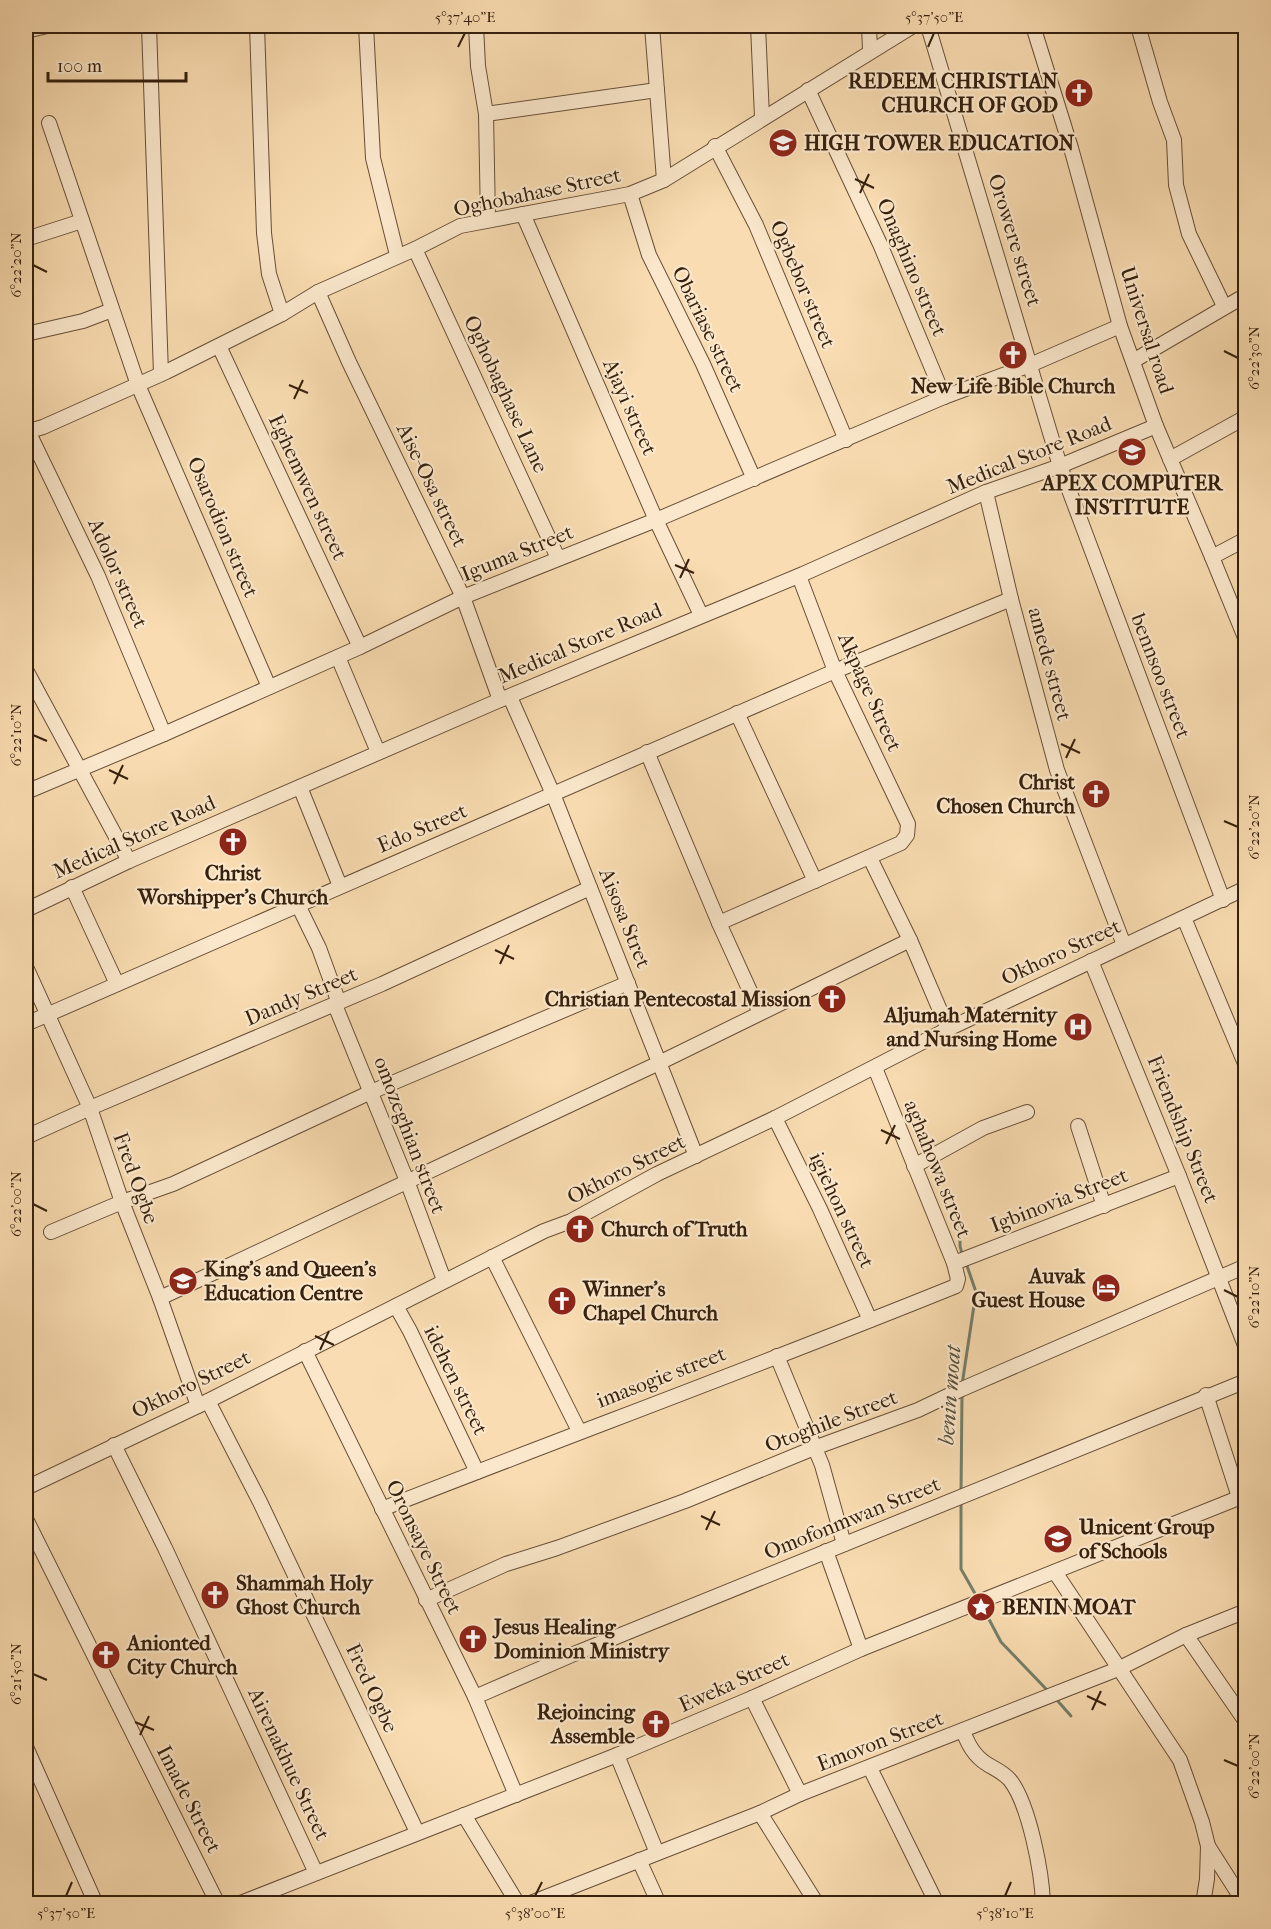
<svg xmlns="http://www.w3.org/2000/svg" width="1271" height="1929" font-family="'IM FELL French Canon',serif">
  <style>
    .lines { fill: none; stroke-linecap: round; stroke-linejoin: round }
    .stream { stroke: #747e6b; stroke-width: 3 }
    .minor-casing { stroke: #674f37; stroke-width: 16 }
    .minor { stroke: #fbe8cc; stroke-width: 14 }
    .ticks { fill: none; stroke: #36200e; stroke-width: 2 }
    .labels { text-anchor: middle; stroke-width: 4.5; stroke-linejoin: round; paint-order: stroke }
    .poi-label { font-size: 21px; font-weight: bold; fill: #36200e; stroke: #fbe8cc; text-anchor: start }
    .street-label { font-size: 21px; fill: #36200e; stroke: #fbe8cc }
    .water-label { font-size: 22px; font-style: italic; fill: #554f3c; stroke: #fbe8cc }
    .neatline { fill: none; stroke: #36200e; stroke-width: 2 }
    .ticks-label { font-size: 15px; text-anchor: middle; fill: #36200e }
  </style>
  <rect width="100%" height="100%" fill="#f9dcb1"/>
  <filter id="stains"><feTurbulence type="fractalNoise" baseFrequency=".00333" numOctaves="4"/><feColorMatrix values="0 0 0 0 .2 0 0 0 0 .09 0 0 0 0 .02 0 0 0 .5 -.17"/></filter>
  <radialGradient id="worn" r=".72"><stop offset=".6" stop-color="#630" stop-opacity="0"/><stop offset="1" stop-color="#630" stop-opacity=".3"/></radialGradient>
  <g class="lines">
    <g class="stream">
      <path d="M960 1226V1246L962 1254"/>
      <path d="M962 1385 976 1292 966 1263"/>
      <path d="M961 1493 962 1395"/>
      <path d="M961 1500V1569L977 1597"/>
      <path d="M982 1606 1001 1642 1049 1692"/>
      <path d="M1056 1699 1071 1716"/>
    </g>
    <g class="minor-casing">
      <g id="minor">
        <path d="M149 26 161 374"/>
        <path d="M257 26 264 233 269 274 282 314"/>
        <path d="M366 26 373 158 397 255"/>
        <path d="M476 26 478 66 486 114 488 220"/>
        <path d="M652 26 664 180"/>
        <path d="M758 26 762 117"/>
        <path d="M869 26 870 50"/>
        <path d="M928 26 1060 466 1223 900"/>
        <path d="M1033 26 1071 148 1120 326 1156 426 1212 557 1246 640"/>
        <path d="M1138 26 1160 102 1174 140 1176 185 1189 234 1224 306"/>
        <path d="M26 31 47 26"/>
        <path d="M808 90 880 244 944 397"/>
        <path d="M486 114 657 90"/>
        <path d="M49 123 138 385 269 687"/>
        <path d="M715 146 756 225 846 440"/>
        <path d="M630 194 649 255 703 364 754 479"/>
        <path d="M523 214 656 520 701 615"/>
        <path d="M26 239 82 221"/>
        <path d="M415 249 558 558"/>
        <path d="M318 292 349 362 463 597 500 700"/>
        <path d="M26 334 83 321 112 310"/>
        <path d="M219 346 360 647"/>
        <path d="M1133 361 1246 295"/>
        <path d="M28 431 98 576 164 734"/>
        <path d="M26 432 43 427 166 372 282 314 318 292 415 249 460 226 630 194 664 180 913 26"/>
        <path d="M1170 459 1246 417"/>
        <path d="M986 492 1011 599 1057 770 1124 945"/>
        <path d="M1212 557 1246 539"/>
        <path d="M338 657 378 752"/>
        <path d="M26 670 129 861"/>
        <path d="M510 697 553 794 696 1156"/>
        <path d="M737 713 815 881"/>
        <path d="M647 752 719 923 760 1013"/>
        <path d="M300 787 340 886"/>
        <path d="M26 792 164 734 360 647 463 597 656 520 944 397 1030 365 1120 326"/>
        <path d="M870 858 910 940 948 1029"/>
        <path d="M72 887 117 984"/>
        <path d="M298 905 319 948 339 1003"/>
        <path d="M26 910 129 861 500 700 803 574 986 492 1060 466 1156 426"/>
        <path d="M1184 918 1246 1066"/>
        <path d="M719 923 901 843 907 835 908 824 835 671 799 576"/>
        <path d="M1091 961 1179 1176 1246 1348"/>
        <path d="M26 967 90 1108 122 1202 160 1298 198 1406"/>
        <path d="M335 1005 407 1181 444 1280"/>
        <path d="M26 1024 835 671 1011 599"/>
        <path d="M775 1118 820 1209 870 1320"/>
        <path d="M1078 1126 1104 1206"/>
        <path d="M26 1137 90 1108 382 984 590 888"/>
        <path d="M914 1166 983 1128 1027 1112"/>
        <path d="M51 1232 122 1202 173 1184 371 1092 628 983"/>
        <path d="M492 1257 579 1431"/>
        <path d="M954 1263 1179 1176"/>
        <path d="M160 1298 659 1063 910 940"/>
        <path d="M396 1306 410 1331 477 1472"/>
        <path d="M305 1351 475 1697 516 1795"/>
        <path d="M777 1356 822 1465 844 1544"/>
        <path d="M1206 1395 1239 1497"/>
        <path d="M208 1401 260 1502 417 1832"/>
        <path d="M114 1445 165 1548 316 1873"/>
        <path d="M26 1488 198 1406 544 1231 571 1221 657 1174 775 1118 948 1029 1246 888"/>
        <path d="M382 1509C573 1434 766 1363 956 1286L958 1279 954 1263 875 1068"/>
        <path d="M26 1519 218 1904"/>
        <path d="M826 1551 861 1649"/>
        <path d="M1055 1572 1180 1760 1202 1822 1208 1846 1207 1879 1203 1904"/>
        <path d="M426 1600 506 1564 557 1548 685 1501 814 1448 918 1410 962 1389 1246 1266"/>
        <path d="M1186 1635 1246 1722"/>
        <path d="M475 1697 574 1654 1246 1381"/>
        <path d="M752 1698 800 1794"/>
        <path d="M963 1731C968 1744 974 1756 987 1764 995 1769 1003 1772 1010 1780 1029 1804 1042 1872 1043 1904"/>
        <path d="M26 1747 96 1904"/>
        <path d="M617 1755 657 1853"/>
        <path d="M870 1768 937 1904"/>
        <path d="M760 1813 817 1904"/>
        <path d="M464 1815 518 1904"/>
        <path d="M1208 1846 1245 1904"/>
        <path d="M639 1860 659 1904"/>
        <path d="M238 1904 617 1755 752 1698 861 1649 1246 1495"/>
        <path d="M528 1904 760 1813 800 1794 1118 1669 1186 1635 1246 1611"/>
      </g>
    </g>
    <use href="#minor" class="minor"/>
  </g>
  <path class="ticks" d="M458 47 465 33M928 47 934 33M855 179 874 188M860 193 869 174M33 265 47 272M1224 351 1238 358M289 385 308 393M294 399 303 380M675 565 694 573M680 578 689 559M33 735 47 741M1061 744 1080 753M1066 758 1075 739M109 770 128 779M114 784 123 765M1224 821 1238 827M495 950 514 959M500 964 509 945M881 1130 900 1139M886 1144 895 1125M33 1204 47 1211M1224 1290 1238 1297M315 1336 334 1345M320 1350 329 1331M701 1516 720 1525M706 1530 715 1511M33 1674 47 1680M1087 1696 1106 1705M1092 1710 1101 1691M135 1722 154 1730M140 1735 149 1716M1224 1760 1238 1766M66 1896 72 1882M535 1896 542 1882M1005 1896 1011 1882"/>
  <defs>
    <g id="church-disc" transform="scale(1.5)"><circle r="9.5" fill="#8f2418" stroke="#fbe8cc"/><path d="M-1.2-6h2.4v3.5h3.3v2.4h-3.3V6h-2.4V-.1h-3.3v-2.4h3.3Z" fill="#fff"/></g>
    <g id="school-disc" transform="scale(1.5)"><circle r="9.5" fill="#8f2418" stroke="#fbe8cc"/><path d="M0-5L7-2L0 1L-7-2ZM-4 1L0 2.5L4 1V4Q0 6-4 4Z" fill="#fff"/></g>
    <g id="hospital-disc" transform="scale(1.5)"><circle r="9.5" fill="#8f2418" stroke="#fbe8cc"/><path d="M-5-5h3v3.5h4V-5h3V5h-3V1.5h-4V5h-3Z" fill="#fff"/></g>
    <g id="hotel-disc" transform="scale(1.5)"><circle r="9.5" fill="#8f2418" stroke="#fbe8cc"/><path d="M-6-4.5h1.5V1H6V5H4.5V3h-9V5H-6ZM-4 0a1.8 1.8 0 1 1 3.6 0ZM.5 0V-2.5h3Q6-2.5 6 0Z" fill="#fff"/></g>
    <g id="sight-disc" transform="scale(1.5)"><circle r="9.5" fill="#8f2418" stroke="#fbe8cc"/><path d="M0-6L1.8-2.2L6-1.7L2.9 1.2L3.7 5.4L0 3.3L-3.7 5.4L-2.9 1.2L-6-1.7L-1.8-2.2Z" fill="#fff"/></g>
  </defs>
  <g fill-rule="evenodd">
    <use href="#church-disc" x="1079" y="93"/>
    <use href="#school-disc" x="783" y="143"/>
    <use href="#church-disc" x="1013" y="355"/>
    <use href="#school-disc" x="1132" y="452"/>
    <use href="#church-disc" x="1096" y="794"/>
    <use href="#church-disc" x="233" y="842"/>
    <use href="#church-disc" x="832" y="999"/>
    <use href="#hospital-disc" x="1078" y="1027"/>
    <use href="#church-disc" x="580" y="1229"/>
    <use href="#school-disc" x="183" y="1281"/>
    <use href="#hotel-disc" x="1106" y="1288"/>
    <use href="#church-disc" x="562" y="1301"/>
    <use href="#school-disc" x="1058" y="1539"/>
    <use href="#church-disc" x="215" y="1595"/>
    <use href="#sight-disc" x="981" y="1607"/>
    <use href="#church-disc" x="473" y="1639"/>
    <use href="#church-disc" x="106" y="1655"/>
    <use href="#church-disc" x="656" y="1724"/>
  </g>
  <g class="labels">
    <g class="poi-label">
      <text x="1058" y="88" text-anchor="end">REDEEM CHRISTIAN<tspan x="1058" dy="24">CHURCH OF GOD</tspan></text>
      <text x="804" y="150">HIGH TOWER EDUCATION</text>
      <text x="1013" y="393" text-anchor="middle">New Life Bible Church</text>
      <text x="1132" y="490" text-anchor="middle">APEX COMPUTER<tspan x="1132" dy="24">INSTITUTE</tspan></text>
      <text x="1075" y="789" text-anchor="end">Christ<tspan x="1075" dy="24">Chosen Church</tspan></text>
      <text x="233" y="880" text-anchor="middle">Christ<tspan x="233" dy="24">Worshipper's Church</tspan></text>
      <text x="811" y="1006" text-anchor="end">Christian Pentecostal Mission</text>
      <text x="1057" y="1022" text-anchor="end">Aljumah Maternity<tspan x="1057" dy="24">and Nursing Home</tspan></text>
      <text x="601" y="1236">Church of Truth</text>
      <text x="204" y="1276">King's and Queen's<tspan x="204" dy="24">Education Centre</tspan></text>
      <text x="1085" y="1283" text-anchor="end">Auvak<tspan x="1085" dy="24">Guest House</tspan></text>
      <text x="583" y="1296">Winner's<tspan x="583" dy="24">Chapel Church</tspan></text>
      <text x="1079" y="1534">Unicent Group<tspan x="1079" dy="24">of Schools</tspan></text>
      <text x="236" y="1590">Shammah Holy<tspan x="236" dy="24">Ghost Church</tspan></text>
      <text x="1002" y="1614">BENIN MOAT</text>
      <text x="494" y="1634">Jesus Healing<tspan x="494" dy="24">Dominion Ministry</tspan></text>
      <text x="127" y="1650">Anionted<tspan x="127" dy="24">City Church</tspan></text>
      <text x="635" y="1719" text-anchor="end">Rejoincing<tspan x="635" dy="24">Assemble</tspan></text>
    </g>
    <g class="street-label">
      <text transform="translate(537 192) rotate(-12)" y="7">Oghobahase Street</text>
      <text transform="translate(1015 240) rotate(73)" y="7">Orowere street</text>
      <text transform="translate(912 267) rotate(67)" y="7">Onaghino street</text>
      <text transform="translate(803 284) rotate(67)" y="7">Ogbebor street</text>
      <text transform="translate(708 329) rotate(64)" y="7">Obariase street</text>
      <text transform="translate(1147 330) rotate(72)" y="7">Universal road</text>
      <text transform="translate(506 394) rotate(65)" y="7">Oghobaghase Lane</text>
      <text transform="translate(630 407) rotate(66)" y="7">Ajayi street</text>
      <text transform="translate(1029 455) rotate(-22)" y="7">Medical Store Road</text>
      <text transform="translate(432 485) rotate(64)" y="7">Aise-Osa street</text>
      <text transform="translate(308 487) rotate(65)" y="7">Eghemwen street</text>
      <text transform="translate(223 527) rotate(67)" y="7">Osarodion street</text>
      <text transform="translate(517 553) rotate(-22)" y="7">Iguma Street</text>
      <text transform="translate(118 573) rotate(66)" y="7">Adolor street</text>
      <text transform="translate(580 643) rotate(-23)" y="7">Medical Store Road</text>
      <text transform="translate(1050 664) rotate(75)" y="7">amede street</text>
      <text transform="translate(1161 676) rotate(69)" y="7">bennsoo street</text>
      <text transform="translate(870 692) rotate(66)" y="7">Akpage Street</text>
      <text transform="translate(422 828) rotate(-23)" y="7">Edo Street</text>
      <text transform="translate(134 837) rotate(-24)" y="7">Medical Store Road</text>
      <text transform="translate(625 918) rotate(68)" y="7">Aisosa Stret</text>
      <text transform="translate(1061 952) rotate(-25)" y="7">Okhoro Street</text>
      <text transform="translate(301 996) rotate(-23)" y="7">Dandy Street</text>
      <text transform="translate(1183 1129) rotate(68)" y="7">Friendship Street</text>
      <text transform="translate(410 1135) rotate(69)" y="7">omozeghian street</text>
      <text transform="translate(626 1169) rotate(-27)" y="7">Okhoro Street</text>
      <text transform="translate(938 1169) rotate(68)" y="7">aghahowa street</text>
      <text transform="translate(136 1178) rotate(70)" y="7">Fred Ogbe</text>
      <text transform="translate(1059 1200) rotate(-21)" y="7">Igbinovia Street</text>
      <text transform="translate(842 1210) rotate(65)" y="7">igiehon street</text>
      <text transform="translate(661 1377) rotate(-21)" y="7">imasogie street</text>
      <text transform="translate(456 1380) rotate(64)" y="7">idehen street</text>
      <text transform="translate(191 1384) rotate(-26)" y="7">Okhoro Street</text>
      <text transform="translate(831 1421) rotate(-21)" y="7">Otoghile Street</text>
      <text transform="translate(852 1518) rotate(-22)" y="7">Omofonmwan Street</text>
      <text transform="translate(424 1547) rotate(64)" y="7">Oronsaye Street</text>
      <text transform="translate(734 1682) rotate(-24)" y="7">Eweka Street</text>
      <text transform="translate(372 1688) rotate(65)" y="7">Fred Ogbe</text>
      <text transform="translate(880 1741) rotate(-21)" y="7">Emovon Street</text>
      <text transform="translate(289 1764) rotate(65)" y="7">Airenakhue Street</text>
      <text transform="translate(189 1799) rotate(63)" y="7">Imade Street</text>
    </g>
    <g class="water-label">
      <text transform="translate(949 1395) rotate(-86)" y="8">benin moat</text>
    </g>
  </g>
  <rect width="1271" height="1929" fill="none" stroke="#f9dcb1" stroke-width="66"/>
  <path d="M48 72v9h138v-9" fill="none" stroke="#36200e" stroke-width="3"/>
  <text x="57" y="72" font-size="18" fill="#36200e" stroke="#fbe8cc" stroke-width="4.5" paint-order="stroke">100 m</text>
  <rect x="33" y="33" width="1205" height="1863" class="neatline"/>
  <g class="ticks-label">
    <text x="465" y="22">5°37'40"E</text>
    <text x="934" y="22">5°37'50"E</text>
    <text transform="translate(16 265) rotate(-90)" y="5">6°22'20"N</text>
    <text transform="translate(1254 358) rotate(-90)" y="5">6°22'30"N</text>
    <text transform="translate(16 735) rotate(-90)" y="5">6°22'10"N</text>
    <text transform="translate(1254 827) rotate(-90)" y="5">6°22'20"N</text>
    <text transform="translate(16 1204) rotate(-90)" y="5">6°22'00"N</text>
    <text transform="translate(1254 1297) rotate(-90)" y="5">6°22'10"N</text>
    <text transform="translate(16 1674) rotate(-90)" y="5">6°21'50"N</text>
    <text transform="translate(1254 1766) rotate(-90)" y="5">6°22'00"N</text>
    <text x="66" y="1918">5°37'50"E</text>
    <text x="535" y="1918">5°38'00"E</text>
    <text x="1005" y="1918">5°38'10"E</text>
  </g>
  <rect width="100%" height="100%" filter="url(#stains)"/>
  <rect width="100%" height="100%" fill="url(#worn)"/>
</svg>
